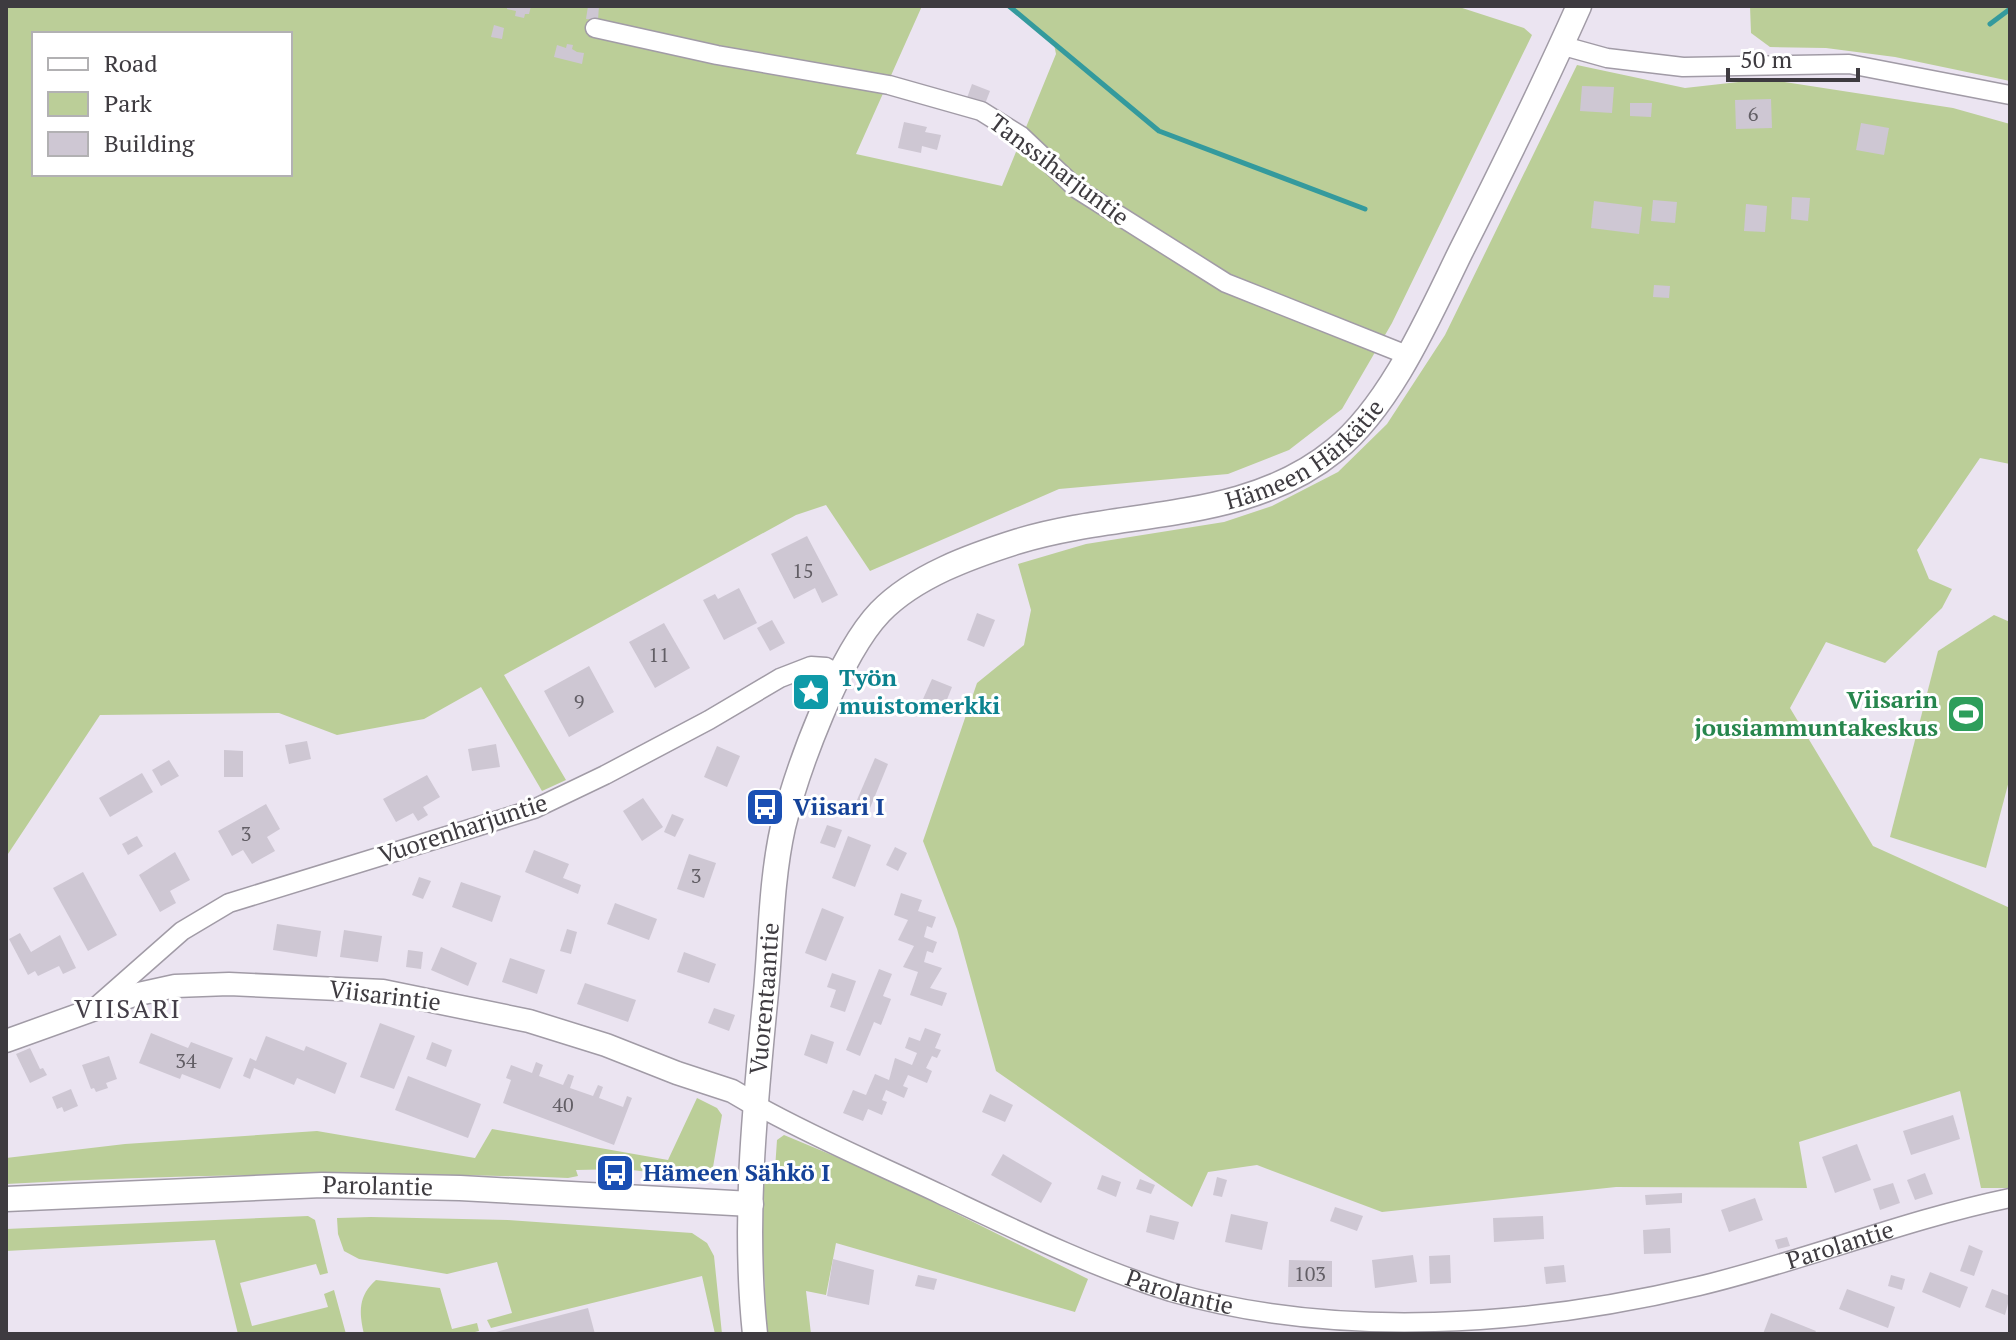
<svg xmlns="http://www.w3.org/2000/svg" width="2016" height="1340" font-family="'PT Serif',serif">
  <style>
    .green { fill: #bbce98; fill-rule: evenodd }
    .lines { fill: none; stroke-linecap: round; stroke-linejoin: round }
    .stream { stroke: #349a9d; stroke-width: 5 }
    .building { fill: #cec7d3 }
    .minor-casing { stroke: #a19ba6; stroke-width: 21 }
    .tertiary-casing { stroke: #a19ba6; stroke-width: 25 }
    .secondary-casing { stroke: #a19ba6; stroke-width: 27 }
    .minor { stroke: #fff; stroke-width: 18 }
    .tertiary { stroke: #fff; stroke-width: 22 }
    .secondary { stroke: #fff; stroke-width: 24 }
    .labels { text-anchor: middle; stroke-width: 6; stroke-linejoin: round; paint-order: stroke }
    .number-label { font-size: 20px; fill: #625e65 }
    .street-label { font-size: 24px; fill: #3e3b40; stroke: #fff }
    .culture-label { font-size: 24px; font-weight: bold; fill: #0d838f; stroke: #fff; text-anchor: start }
    .leisure-label { font-size: 24px; font-weight: bold; fill: #27864d; stroke: #fff; text-anchor: end }
    .transit-label { font-size: 24px; font-weight: bold; fill: #164399; stroke: #fff; text-anchor: start }
    .neighbourhood-label { font-size: 26px; letter-spacing: 2px; fill: #443e48; stroke: #fff }
  </style>
  <rect width="100%" height="100%" fill="#ebe4f1"/>
  <g class="green">
    <path d="M6 6H922L856 154 1002 186 1056 54 1054 44 1009 6H1456L1524 28 1532 35 1392 323 1342 409 1289 450 1228 474 1059 489 870 571 826 505 796 515 504 675 566 780 542 791 481 687 424 719 337 735 279 713 100 715 6 857ZM34 34H290V174H34Z"/>
    <path d="M1750 6H1890L1895 8 2010 6V81L1895 57 1826 48 1770 47 1751 33Z"/>
    <path d="M1577 65 1685 88 1765 79 1953 108 2010 124V464L1980 458 1917 550 1929 579 1952 589 1942 608 1885 663 1826 642 1790 708 1873 846 2010 908V1188H1981L1960 1091 1799 1142 1807 1188 1616 1187 1382 1212 1257 1165 1208 1172 1192 1207 996 1071 957 929 923 841 977 683 1024 645 1031 610 1018 564 1086 544 1224 522 1272 506 1338 472 1387 424 1445 335Z"/>
    <path d="M1994 615 2010 622V777L1986 868 1890 837 1938 651Z"/>
    <path d="M697 1098 717 1108 722 1115 712 1173 701 1179 625 1169 576 1170 578 1176 568 1178C380 1171 194 1174 6 1184V1158L125 1144 317 1131 475 1158 492 1129 668 1160Z"/>
    <path d="M784 1135 875 1173 1088 1279 1075 1312 836 1243 826 1295 806 1291 811 1334H767L762 1233 765 1169H775L777 1140Z"/>
    <path d="M308 1216 315 1220 328 1273 320 1275 316 1264 240 1283 252 1326 328 1307 324 1294 334 1290 346 1334H238L215 1240 6 1251V1229Z"/>
    <path d="M371 1217 508 1220 692 1233 707 1243 714 1256 722 1334H715L702 1276 491 1328 487 1320 512 1313 497 1262 447 1274 359 1259 344 1251 338 1234 337 1218Z"/>
    <path d="M376 1280 440 1288 452 1329 477 1323 479 1331 467 1334H364C359 1312 358 1296 376 1280Z"/>
  </g>
  <g class="lines">
    <g class="stream">
      <path d="M1009 6 1159 131 1365 209"/>
      <path d="M1990 24 2010 9"/>
    </g>
  </g>
  <g class="building">
    <path d="M507 6H531L529 14H525L524 18 515 16 516 11 507 9Z"/>
    <path d="M588 6H599L598 20 586 19Z"/>
    <path d="M494 25 504 28 502 39 491 37Z"/>
    <path d="M567 44 573 45 572 49 577 52 584 53 582 64 554 57 557 45 566 48Z"/>
    <path d="M972 84 990 91 985 104 967 98Z"/>
    <path d="M1582 86 1614 87 1612 113 1580 111Z"/>
    <path d="M1771 99 1772 128 1736 129 1735 100Z"/>
    <path d="M1630 103H1652L1651 117 1630 116Z"/>
    <path d="M904 122 927 127 925 132 941 135 937 150 922 146 921 153 898 148Z"/>
    <path d="M1861 123 1889 128 1884 155 1856 150Z"/>
    <path d="M1792 197 1810 198 1808 221 1791 219Z"/>
    <path d="M1653 200 1677 202 1675 223 1651 221Z"/>
    <path d="M1594 201 1642 207 1639 234 1591 228Z"/>
    <path d="M1746 204 1767 206 1765 232 1744 231Z"/>
    <path d="M1654 285 1670 286 1669 298 1653 297Z"/>
    <path d="M807 536 838 595 822 603 815 588 794 599 771 554Z"/>
    <path d="M739 588 757 623 724 640 703 600 715 594 718 599Z"/>
    <path d="M977 613 995 620 984 647 967 640Z"/>
    <path d="M772 620 785 643 770 651 757 628Z"/>
    <path d="M664 623 690 668 655 688 629 642Z"/>
    <path d="M589 666 614 712 569 737 544 691Z"/>
    <path d="M932 679 952 687 940 717 919 708Z"/>
    <path d="M307 741 311 759 289 764 285 745Z"/>
    <path d="M496 744 500 767 472 771 468 749Z"/>
    <path d="M717 746 740 756 727 787 704 777Z"/>
    <path d="M224 750 243 751V777H224Z"/>
    <path d="M875 758 888 764 868 813 854 807Z"/>
    <path d="M169 760 179 776 161 786 152 770Z"/>
    <path d="M142 773 153 792 110 817 99 798Z"/>
    <path d="M427 775 440 797 423 807 428 815 418 821 413 813 396 822 383 799Z"/>
    <path d="M643 798 663 827 642 841 623 811Z"/>
    <path d="M266 804 280 829 267 837 275 851 252 864 243 850 232 856 218 831Z"/>
    <path d="M672 814 684 819 675 837 664 832Z"/>
    <path d="M827 825 842 830 835 848 820 843Z"/>
    <path d="M137 836 143 846 128 855 122 844Z"/>
    <path d="M848 836 871 845 855 887 832 878Z"/>
    <path d="M895 847 907 853 898 871 886 865Z"/>
    <path d="M534 850 569 864 563 878 581 885 578 894 525 872Z"/>
    <path d="M175 852 190 880 170 891 176 903 160 912 139 875Z"/>
    <path d="M689 854 716 863 704 898 677 889Z"/>
    <path d="M83 872 117 935 88 951 53 888Z"/>
    <path d="M419 877 431 881 423 899 412 895Z"/>
    <path d="M461 882 501 896 492 922 452 907Z"/>
    <path d="M901 893 922 900 918 911 936 917 932 928 927 926 924 937 937 942 933 953 927 951 924 962 942 968 930 988 947 993 942 1006 910 995 918 972 903 967 914 946 898 940 908 920 894 915Z"/>
    <path d="M615 903 657 919 649 940 607 924Z"/>
    <path d="M822 908 844 917 826 961 805 953Z"/>
    <path d="M277 924 321 931 317 957 273 950Z"/>
    <path d="M567 929 577 932 571 954 560 951Z"/>
    <path d="M344 930 382 936 378 962 340 957Z"/>
    <path d="M20 933 31 952 60 935 76 968 63 974 59 966 38 976 35 971 28 975 9 939Z"/>
    <path d="M441 947 477 963 468 986 431 970Z"/>
    <path d="M408 950 423 952 421 969 406 967Z"/>
    <path d="M684 952 716 964 709 983 677 972Z"/>
    <path d="M510 958 545 970 537 994 502 982Z"/>
    <path d="M879 969 892 974 883 996 891 999 881 1025 874 1022 860 1056 846 1050Z"/>
    <path d="M832 973 856 981 845 1012 830 1007 836 990 827 987Z"/>
    <path d="M585 983 636 1000 628 1022 577 1004Z"/>
    <path d="M714 1008 735 1015 729 1031 708 1023Z"/>
    <path d="M380 1023 415 1036 394 1089 360 1077Z"/>
    <path d="M925 1028 941 1034 935 1048 941 1050 937 1058 932 1056 926 1068 932 1071 927 1083 908 1075 903 1086 908 1088 904 1098 886 1090 882 1100 887 1102 882 1115 868 1109 863 1121 843 1113 853 1090 866 1095 875 1074 889 1080 895 1058 912 1065 917 1053 905 1048 909 1037 920 1041Z"/>
    <path d="M151 1033 188 1048 191 1042 233 1058 220 1089 182 1074 180 1079 139 1063Z"/>
    <path d="M811 1034 834 1042 827 1064 804 1055Z"/>
    <path d="M266 1036 304 1051 306 1046 347 1063 335 1094 297 1078 294 1085 254 1068 250 1079 243 1076 250 1058 256 1061Z"/>
    <path d="M432 1042 452 1050 446 1067 426 1059Z"/>
    <path d="M30 1048 40 1069 43 1068 47 1075 30 1083 16 1054Z"/>
    <path d="M109 1056 117 1079 106 1083 108 1088 96 1092 94 1088 91 1089 82 1065Z"/>
    <path d="M536 1062 543 1065 539 1076 563 1085 568 1074 574 1076 570 1088 593 1096 598 1085 603 1087 599 1098 623 1107 627 1096 632 1098 614 1145 503 1103 511 1080 506 1078 511 1065 532 1073Z"/>
    <path d="M408 1076 481 1104 468 1138 395 1110Z"/>
    <path d="M71 1089 78 1106 64 1112 62 1107 57 1109 52 1097Z"/>
    <path d="M990 1094 1013 1105 1005 1122 982 1112Z"/>
    <path d="M1953 1115 1960 1139 1911 1155 1903 1131Z"/>
    <path d="M1857 1144 1871 1180 1835 1193 1822 1157Z"/>
    <path d="M1003 1154 1052 1183 1041 1203 991 1175Z"/>
    <path d="M1925 1173 1933 1194 1915 1200 1907 1180Z"/>
    <path d="M1102 1175 1121 1182 1116 1197 1097 1189Z"/>
    <path d="M1217 1177 1227 1180 1222 1197 1213 1195Z"/>
    <path d="M1140 1179 1155 1185 1151 1194 1136 1189Z"/>
    <path d="M1893 1183 1900 1203 1880 1210 1873 1189Z"/>
    <path d="M1682 1193V1203L1646 1205 1645 1195Z"/>
    <path d="M1755 1198 1763 1220 1729 1232 1721 1210Z"/>
    <path d="M1335 1207 1363 1216 1357 1231 1330 1221Z"/>
    <path d="M1231 1214 1268 1222 1262 1250 1225 1242Z"/>
    <path d="M1150 1215 1179 1222 1174 1240 1146 1232Z"/>
    <path d="M1543 1216 1544 1239 1494 1242 1493 1218Z"/>
    <path d="M1670 1228 1671 1253 1644 1254 1643 1230Z"/>
    <path d="M1787 1237 1790 1246 1778 1249 1775 1240Z"/>
    <path d="M1969 1245 1983 1251 1974 1276 1960 1271Z"/>
    <path d="M1413 1255 1417 1282 1375 1288 1372 1260Z"/>
    <path d="M1450 1255 1451 1283 1430 1284 1429 1256Z"/>
    <path d="M833 1259 874 1270 869 1305 827 1296Z"/>
    <path d="M1289 1260 1332 1261V1287H1288Z"/>
    <path d="M1564 1265 1566 1282 1546 1284 1544 1267Z"/>
    <path d="M1930 1272 1968 1287 1960 1308 1922 1292Z"/>
    <path d="M918 1275 937 1279 934 1290 915 1286Z"/>
    <path d="M1891 1275 1905 1279 1902 1290 1888 1286Z"/>
    <path d="M1847 1289 1895 1307 1888 1328 1839 1309Z"/>
    <path d="M1992 1289 2010 1296 2005 1315 1985 1307Z"/>
    <path d="M588 1308 595 1334H493L492 1333Z"/>
    <path d="M1771 1313 1816 1331 1814 1334H1763Z"/>
  </g>
  <g class="lines">
    <g class="minor-casing">
      <g id="minor">
        <path d="M595 28 717 55 889 85 981 111 1021 136 1077 189 1226 283 1407 355"/>
        <path d="M1560 45 1607 58 1683 67 1849 64 2010 95"/>
        <path d="M98 1005 182 931 229 903 534 809 605 775 709 720 780 678 811 666 826 667 840 675"/>
        <path id="s1" d="M756 1105C815 1138 879 1165 940 1194 1016 1230 1091 1267 1171 1292 1338 1340 1531 1326 1699 1286 1804 1261 1904 1220 2010 1198"/>
      </g>
    </g>
    <g class="tertiary-casing">
      <path id="tertiary" d="M6 1041 134 995 175 986 229 984 383 991 529 1021 606 1045 677 1073 732 1091 756 1105"/>
    </g>
    <g class="secondary-casing">
      <g id="secondary">
        <path id="s2" d="M6 1199 322 1185 460 1188 751 1204"/>
        <path id="s3" d="M755 1334C743 1221 755 1105 766 992 771 937 771 881 783 827 797 769 839 655 880 612 915 576 971 556 1019 541 1125 509 1246 523 1335 450 1391 405 1430 314 1461 251 1502 170 1542 89 1579 6"/>
      </g>
    </g>
    <use href="#minor" class="minor"/>
    <use href="#tertiary" class="tertiary"/>
    <use href="#secondary" class="secondary"/>
  </g>
  <defs>
    <g id="sight-square" transform="scale(2)"><rect x="-9" y="-9" width="18" height="18" rx="4" fill="#0f9aa8" stroke="#fff"/><path d="M0-6L1.8-2.2L6-1.7L2.9 1.2L3.7 5.4L0 3.3L-3.7 5.4L-2.9 1.2L-6-1.7L-1.8-2.2Z" fill="#fff"/></g>
    <g id="stadium-square" transform="scale(2)"><rect x="-9" y="-9" width="18" height="18" rx="4" fill="#2e9e5b" stroke="#fff"/><path d="M0-5a6.5 5 0 1 0 0 10a6.5 5 0 1 0 0-10ZM-3.5-1.8h7v3.6h-7Z" fill="#fff"/></g>
    <g id="bus-square" transform="scale(2)"><rect x="-9" y="-9" width="18" height="18" rx="4" fill="#1a4fb4" stroke="#fff"/><path d="M-5-6H5V4H4V6H2V4H-2V6H-4V4H-5ZM-3.5-4V0h7V-4ZM-3.5 1.2v1.5H-2V1.2ZM2 1.2v1.5H3.5V1.2Z" fill="#fff"/></g>
  </defs>
  <g fill-rule="evenodd">
    <use href="#sight-square" x="811" y="692"/>
    <use href="#stadium-square" x="1966" y="714"/>
    <use href="#bus-square" x="765" y="807"/>
    <use href="#bus-square" x="615" y="1173"/>
  </g>
  <g class="labels">
    <g class="number-label">
      <text x="1753" y="121">6</text>
      <text x="803" y="578">15</text>
      <text x="659" y="662">11</text>
      <text x="579" y="709">9</text>
      <text x="246" y="841">3</text>
      <text x="696" y="883">3</text>
      <text x="186" y="1068">34</text>
      <text x="563" y="1112">40</text>
      <text x="1310" y="1281">103</text>
    </g>
    <g class="street-label">
      <text transform="translate(1059 170) rotate(37)" y="8">Tanssiharjuntie</text>
      <text dy="8" stroke="none"><textPath href="#s3" startOffset="1208">Hämeen Härkätie</textPath></text>
      <text transform="translate(463 829) rotate(-18)" y="8">Vuorenharjuntie</text>
      <text transform="translate(385 996) rotate(7)" y="8">Viisarintie</text>
      <text dy="8" stroke="none"><textPath href="#s3" startOffset="336">Vuorentaantie</textPath></text>
      <text dy="8" stroke="none"><textPath href="#s2" startOffset="372">Parolantie</textPath></text>
      <text dy="8" stroke="none"><textPath href="#s1" startOffset="1136">Parolantie</textPath></text>
      <text dy="8" stroke="none"><textPath href="#s1" startOffset="464">Parolantie</textPath></text>
    </g>
    <g class="culture-label">
      <text x="839" y="686">Työn<tspan x="839" dy="28">muistomerkki</tspan></text>
    </g>
    <g class="leisure-label">
      <text x="1938" y="708">Viisarin<tspan x="1938" dy="28">jousiammuntakeskus</tspan></text>
    </g>
    <g class="transit-label">
      <text x="793" y="815">Viisari I</text>
      <text x="643" y="1181">Hämeen Sähkö I</text>
    </g>
    <g class="neighbourhood-label">
      <text x="128" y="1018">VIISARI</text>
    </g>
  </g>
  <rect width="2016" height="1340" fill="none" stroke="#3e3b40" stroke-width="16"/>
  <rect x="32" y="32" width="260" height="144" fill="#ffffff" stroke="#b2b1b3" stroke-width="2"/>
  <rect x="48" y="58" width="40" height="12" fill="#ffffff" stroke="#b2b1b3" stroke-width="2"/>
  <text x="104" y="72" font-size="24" fill="#3e3b40">Road</text>
  <rect x="48" y="92" width="40" height="24" fill="#bbce98" stroke="#b2b1b3" stroke-width="2"/>
  <text x="104" y="112" font-size="24" fill="#3e3b40">Park</text>
  <rect x="48" y="132" width="40" height="24" fill="#cec7d3" stroke="#b2b1b3" stroke-width="2"/>
  <text x="104" y="152" font-size="24" fill="#3e3b40">Building</text>
  <path d="M1728 68v12h130v-12" fill="none" stroke="#3e3b40" stroke-width="4"/>
  <text x="1740" y="68" font-size="24" fill="#3e3b40" stroke="#ffffff" stroke-width="6" paint-order="stroke">50 m</text>
</svg>
